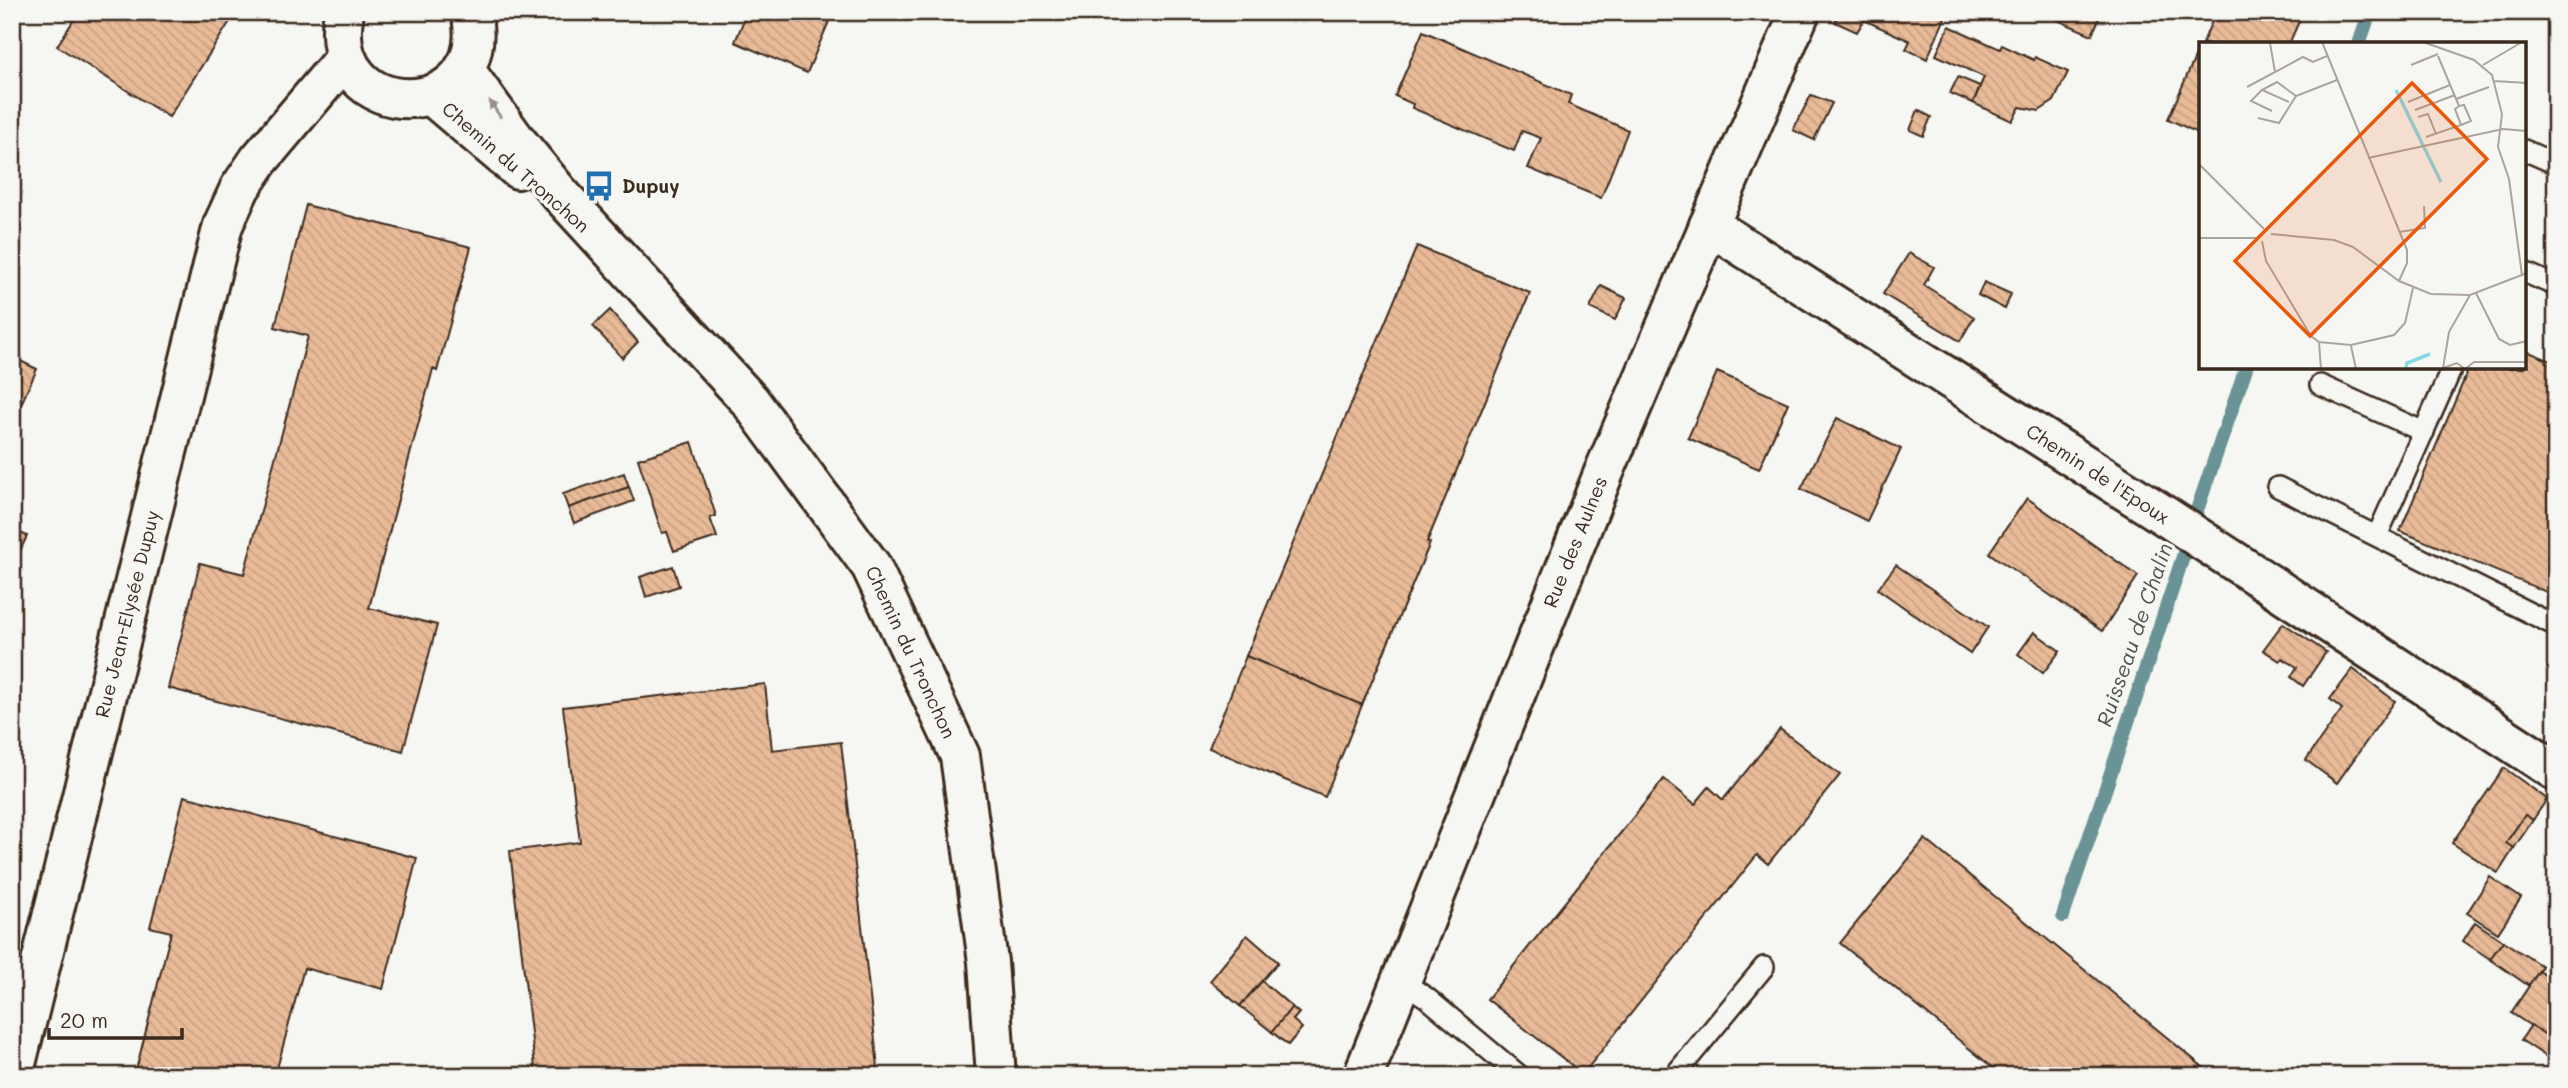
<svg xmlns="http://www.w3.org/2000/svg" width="2568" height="1088" font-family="Mali,sans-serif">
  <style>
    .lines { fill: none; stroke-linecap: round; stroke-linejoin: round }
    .stream { stroke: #6a9395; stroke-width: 14 }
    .building { fill: url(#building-back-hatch); stroke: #3b2a1e; stroke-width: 2 }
    .lane-casing { stroke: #3b2a1e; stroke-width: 24 }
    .street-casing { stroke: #3b2a1e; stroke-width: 44 }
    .secondary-casing { stroke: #3b2a1e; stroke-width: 44 }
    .lane { stroke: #f6f6f2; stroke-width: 19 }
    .street { stroke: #f6f6f2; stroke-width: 38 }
    .secondary { stroke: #f6f6f2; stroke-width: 38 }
    .oneway { fill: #989088 }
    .labels { text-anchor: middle; stroke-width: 7; stroke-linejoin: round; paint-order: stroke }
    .street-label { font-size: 19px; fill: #3b2a1e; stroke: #f6f6f2 }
    .poi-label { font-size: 19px; font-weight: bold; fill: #3b2a1e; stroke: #f6f6f2; text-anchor: start }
    .water-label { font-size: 21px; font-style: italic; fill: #4e5650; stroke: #f6f6f2 }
    .inset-river { fill: none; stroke: #89d9e4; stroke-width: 3.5 }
    .inset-road { fill: none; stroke: #aba49d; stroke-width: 2 }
    .view { fill: #e8590c; fill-opacity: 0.15; stroke: #e8590c; stroke-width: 3.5 }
    .inset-edge { fill: none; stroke: #3b2a1e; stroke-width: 3.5 }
  </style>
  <defs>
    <pattern id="building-back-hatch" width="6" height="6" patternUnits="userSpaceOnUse" patternTransform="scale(1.75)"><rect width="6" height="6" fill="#e8ba98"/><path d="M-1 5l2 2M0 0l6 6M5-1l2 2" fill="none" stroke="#c8a083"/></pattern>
  </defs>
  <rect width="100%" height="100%" fill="#f6f6f2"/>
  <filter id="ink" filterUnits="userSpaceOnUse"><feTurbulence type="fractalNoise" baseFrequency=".0143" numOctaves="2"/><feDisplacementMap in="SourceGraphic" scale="14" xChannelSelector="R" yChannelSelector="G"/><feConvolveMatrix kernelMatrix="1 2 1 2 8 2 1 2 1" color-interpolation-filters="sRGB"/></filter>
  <g filter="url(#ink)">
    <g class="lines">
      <g class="stream">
        <path d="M2359 44 2370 12"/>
        <path d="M2063 916 2182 560 2197 510 2246 368"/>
      </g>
    </g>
    <g class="building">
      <path d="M79 12H236L169 117 57 46Z"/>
      <path d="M747 12H833L807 73 735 42Z"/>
      <path d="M1839 12H1932L1945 18 1927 59 1906 49 1910 41 1864 20 1857 32 1835 22Z"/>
      <path d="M2039 12H2102L2092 35Z"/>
      <path d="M2216 12H2284L2300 19 2289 44H2202Z"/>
      <path d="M1949 26 2000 49 2002 45 2034 60 2035 57 2068 72 2054 101 2039 111 2020 107 2012 121 1973 103 1984 77 1936 55Z"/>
      <path d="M1423 31 1571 95 1568 104 1628 130 1601 198 1528 168 1541 138 1522 131 1514 151 1412 108 1413 104 1395 96Z"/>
      <path d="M2200 46V134L2168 119Z"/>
      <path d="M1958 77 1980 86 1973 103 1950 93Z"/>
      <path d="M1811 95 1832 103 1814 140 1793 130Z"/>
      <path d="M1918 110 1931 117 1923 136 1910 130Z"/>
      <path d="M306 205 471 247 437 371 433 369 369 608 437 625 403 751 168 688 200 563 244 574 308 336 275 327Z"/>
      <path d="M1417 246 1530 293 1427 542 1430 543 1362 705 1246 656Z"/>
      <path d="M1909 253 1934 267 1924 285 1974 317 1960 341 1883 294Z"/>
      <path d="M1984 282 2011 294 2005 309 1978 295Z"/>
      <path d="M1601 286 1626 298 1615 320 1590 308Z"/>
      <path d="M610 310 638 342 622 358 593 326Z"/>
      <path d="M2524 350 2556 363V596L2400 531 2469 368H2524Z"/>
      <path d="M12 357 37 369 12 424Z"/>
      <path d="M1717 372 1788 403 1759 469 1688 438Z"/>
      <path d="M1837 418 1901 449 1867 521 1801 489Z"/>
      <path d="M692 442 716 516 710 518 717 537 674 551 667 532 662 533 638 459Z"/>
      <path d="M624 473 629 487 568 508 563 494Z"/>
      <path d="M629 487 634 501 574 523 568 508Z"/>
      <path d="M2027 498 2138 576 2102 631 1989 553Z"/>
      <path d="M12 529 27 536 12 568Z"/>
      <path d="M1896 565 1988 627 1970 654 1878 589Z"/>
      <path d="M673 566 679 586 646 597 640 577Z"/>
      <path d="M2283 623 2326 652 2303 686 2291 677 2297 667 2282 658 2280 661 2263 650Z"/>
      <path d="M2034 632 2060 651 2043 673 2018 654Z"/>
      <path d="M1246 656 1362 705 1325 797 1209 748Z"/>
      <path d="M2353 669 2395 701 2337 783 2306 760 2342 709 2330 699Z"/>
      <path d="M765 684 772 750 841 742 879 1076H536L510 851 580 842 563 707Z"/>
      <path d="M1780 729 1840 775 1768 864 1757 855 1583 1074 1487 999 1664 779 1695 804 1709 787 1723 800Z"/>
      <path d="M2504 768 2547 799 2533 820 2525 815 2506 843 2514 848 2498 873 2452 843Z"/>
      <path d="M184 796 417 858 383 989 304 968 275 1076H148L149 1073 136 1070 171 932 150 927Z"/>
      <path d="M2525 815 2533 820 2514 848 2506 843Z"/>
      <path d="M1925 839 2214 1076H2003L1840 943Z"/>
      <path d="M2490 877 2521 898 2498 933 2467 913Z"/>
      <path d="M2475 922 2503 941 2490 959 2463 941Z"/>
      <path d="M1247 935 1278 962 1240 1006 1210 981Z"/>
      <path d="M2503 941 2542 966 2529 986 2490 959Z"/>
      <path d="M2539 971 2556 983V1042L2511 1013Z"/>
      <path d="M1262 981 1292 1007 1272 1032 1240 1006Z"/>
      <path d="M1292 1007 1299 1013 1293 1020 1302 1028 1288 1045 1272 1032Z"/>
      <path d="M2531 1025 2556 1042 2547 1057 2521 1040Z"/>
      <path d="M136 1070 149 1073 148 1076H134Z"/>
    </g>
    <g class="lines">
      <g class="lane-casing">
        <g id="lane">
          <path d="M2524 150 2556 164"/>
          <path d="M2524 272 2556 286"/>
          <path d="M2320 385 2424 432"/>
          <path d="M2278 487 2556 626"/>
          <path d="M2377 536 2452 368"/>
          <path d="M1400 980 1427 998 1520 1076"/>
          <path d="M1674 1076 1764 967"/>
        </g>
      </g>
      <g class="street-casing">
        <g id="street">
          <path d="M1709 225 2162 514 2556 771"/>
          <path d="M13 1076 223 225 240 188 259 160 345 58"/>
          <path d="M1363 1076 1604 472 1800 12"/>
        </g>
      </g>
      <g class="secondary-casing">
        <g id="secondary">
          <path d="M344 12C321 128 497 126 471 12"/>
          <path d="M464 69 514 138 559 193 750 401 871 566 960 756 988 962 996 1076"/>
          <path d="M432 96 518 169"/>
        </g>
      </g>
      <use href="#lane" class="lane"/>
      <use href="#street" class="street"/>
      <use href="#secondary" class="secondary"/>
    </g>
    <defs><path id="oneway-solid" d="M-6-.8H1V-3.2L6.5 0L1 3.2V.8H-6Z" transform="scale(1.75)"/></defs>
    <use class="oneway" href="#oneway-solid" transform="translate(495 109) rotate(-124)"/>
  </g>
  <defs>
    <g id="bus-bare" transform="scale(2.415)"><path d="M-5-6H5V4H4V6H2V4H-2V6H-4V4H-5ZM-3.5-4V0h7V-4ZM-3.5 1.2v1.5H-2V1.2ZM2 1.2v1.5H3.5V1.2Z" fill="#1f6fb2" stroke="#f6f6f2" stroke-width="2.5" paint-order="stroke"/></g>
  </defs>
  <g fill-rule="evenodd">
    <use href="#bus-bare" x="599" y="186"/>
  </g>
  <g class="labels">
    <g class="street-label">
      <text transform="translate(516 167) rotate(41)" y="7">Chemin du Tronchon</text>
      <text transform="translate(2098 474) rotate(33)" y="7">Chemin de l'Epoux</text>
      <text transform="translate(1575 542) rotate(-68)" y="7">Rue des Aulnes</text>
      <text transform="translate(127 614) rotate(-76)" y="7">Rue Jean-Elysée Dupuy</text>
      <text transform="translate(911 652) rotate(65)" y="7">Chemin du Tronchon</text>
    </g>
    <g class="poi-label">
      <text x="622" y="193">Dupuy</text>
    </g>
    <g class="water-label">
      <text transform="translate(2135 635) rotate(-71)" y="7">Ruisseau de Chalin</text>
    </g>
  </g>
  <g transform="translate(2199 42)">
    <rect width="327" height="327" fill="#f6f6f2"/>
    <path class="inset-river" d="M197 48 242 140M207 327 208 321 231 312"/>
    <path class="inset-road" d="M123 0 208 208V221L200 239M224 0 275 18 293 33 303 72 299 105 310 137 323 233M71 1 76 30M212 23 239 12M284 23 323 0M295 39 328 41M48 45 104 15 114 20 128 14M63 48 52 59 73 69M257 57 290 45M90 60 63 48 78 40 97 54M209 60 251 43M260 64 265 63 272 79 262 83M216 68 256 53M219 75 229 72 237 92M59 76 80 81 97 54 138 38M227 95 262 83 256 67 260 64 239 14M169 116 304 87 328 89M0 122 65 187M200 190 226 186 225 164M72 192 135 198 154 205 200 239 232 252 271 253 328 231M0 196H60M63 199 67 219 112 294 120 300 152 303 195 293 206 281 214 246M277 251 300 297 311 303 328 299M120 300 122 327M152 304 157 327M244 326 258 321 266 327 275 320H328M244 326 250 290 271 253"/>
    <path class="view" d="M213 41 288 117 111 294 36 219Z"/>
    <rect width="327" height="327" class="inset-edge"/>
  </g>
  <rect width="2568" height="1088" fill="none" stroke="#f6f6f2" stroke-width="42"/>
  <rect x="21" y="21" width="2526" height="1046" fill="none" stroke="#3b2a1e" stroke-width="2.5" filter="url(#ink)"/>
  <path d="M49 1028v10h133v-10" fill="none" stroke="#3b2a1e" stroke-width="3.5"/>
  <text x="60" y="1028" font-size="21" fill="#3b2a1e" stroke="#f6f6f2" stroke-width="5" paint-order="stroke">20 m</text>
</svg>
